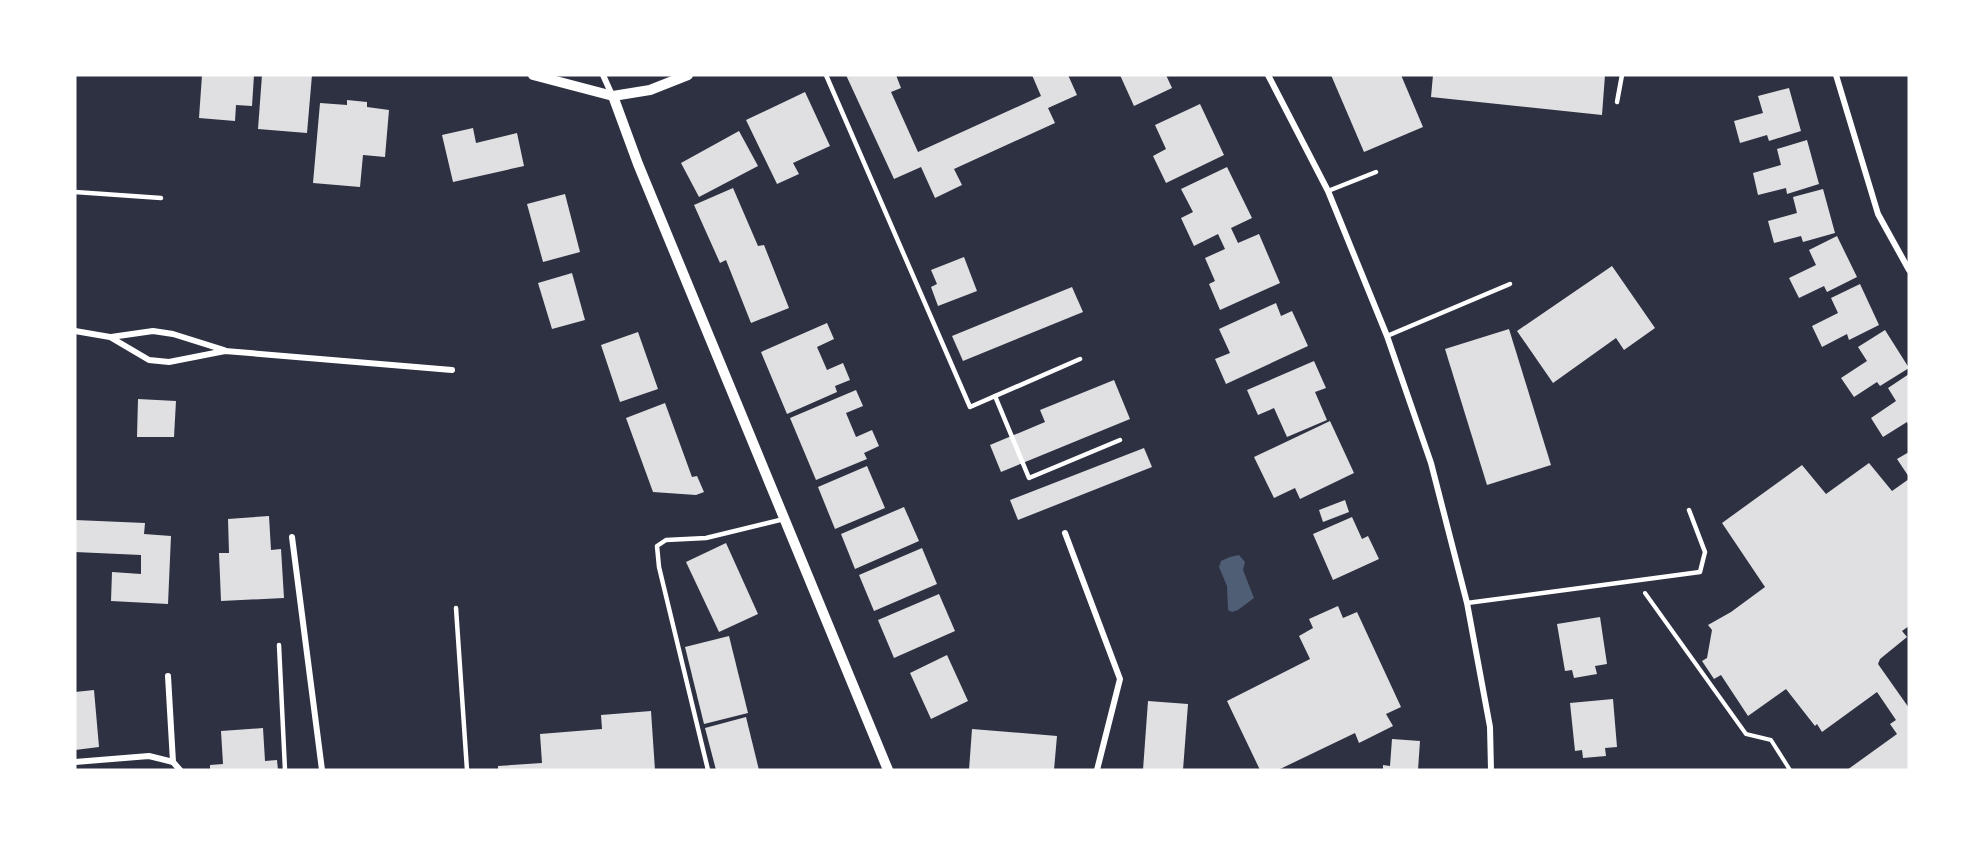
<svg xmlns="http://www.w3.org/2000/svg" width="1984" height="845" font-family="Jost,sans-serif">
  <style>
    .water { fill: #4f5d75 }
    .building { fill: #e0e0e3 }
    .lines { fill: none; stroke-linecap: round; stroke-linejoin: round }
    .path { stroke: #fff; stroke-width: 4 }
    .service { stroke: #fff; stroke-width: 4.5 }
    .minor { stroke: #fff; stroke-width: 6 }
    .tertiary { stroke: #fff; stroke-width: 10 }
  </style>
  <rect width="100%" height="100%" fill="#2d3142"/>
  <path class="water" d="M1239 555 1245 562 1243 570 1254 598 1238 610 1232 612 1228 610 1227 586 1219 567 1221 561 1230 557Z"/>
  <g class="building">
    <path d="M202 75H254L252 106 236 105 235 121 199 118Z"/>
    <path d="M262 75H312L307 133 258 129Z"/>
    <path d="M846 75H896L901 88 891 92 918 152 1041 96 1032 75H1068L1077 95 1048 108 1055 123 954 169 962 185 935 198 921 167 894 179Z"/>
    <path d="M1120 75H1166L1172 88 1134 106Z"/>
    <path d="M1331 75H1401L1423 127 1364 152Z"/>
    <path d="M1433 75H1605L1602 115 1431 97Z"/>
    <path d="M1789 88 1801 131 1769 141 1767 135 1740 143 1734 121 1763 113 1758 96Z"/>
    <path d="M805 92 830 146 793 163 799 174 777 184 746 120Z"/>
    <path d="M347 100 367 102V107L389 110 385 157 363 155 360 187 313 183 320 103 347 105Z"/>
    <path d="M1200 104 1224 155 1166 183 1153 156 1166 149 1155 125Z"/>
    <path d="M473 128 476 143 517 133 524 166 453 182 442 135Z"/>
    <path d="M739 131 758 166 699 197 681 163Z"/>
    <path d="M1807 140 1819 184 1787 194 1786 188 1758 195 1753 173 1781 165 1777 149Z"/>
    <path d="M1227 167 1252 218 1231 228 1238 243 1259 234 1280 283 1220 310 1209 284 1215 281 1205 258 1225 249 1218 234 1194 246 1181 218 1193 212 1181 189Z"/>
    <path d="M733 188 758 246 764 245 789 308 751 323 726 260 720 263 694 205Z"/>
    <path d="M1823 189 1835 233 1803 242 1801 236 1774 243 1768 221 1797 213 1793 197Z"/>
    <path d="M565 194 580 252 543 262 527 204Z"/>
    <path d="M1837 236 1857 277 1827 292 1824 286 1799 298 1789 278 1816 265 1809 250Z"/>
    <path d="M964 257 977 291 938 306 931 287 937 284 931 270Z"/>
    <path d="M1612 266 1655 328 1624 350 1616 338 1553 383 1517 331Z"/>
    <path d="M572 273 585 320 552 329 538 283Z"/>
    <path d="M1860 284 1879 325 1849 340 1847 334 1822 347 1812 326 1838 313 1831 298Z"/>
    <path d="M1072 287 1083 312 963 361 952 336Z"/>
    <path d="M1276 303 1281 316 1292 311 1308 346 1226 384 1215 359 1230 353 1219 329Z"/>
    <path d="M827 323 834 339 817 347 827 370 843 363 850 380 835 386 837 392 787 414 761 352Z"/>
    <path d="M1509 329 1551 465 1487 485 1445 349Z"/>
    <path d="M1885 330 1909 368 1880 386 1877 382 1854 397 1841 378 1867 361 1858 347Z"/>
    <path d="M638 332 658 389 620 402 601 345Z"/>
    <path d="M1314 361 1326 388 1315 392 1327 420 1287 437 1274 408 1258 415 1247 390Z"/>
    <path d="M1909 374V426L1907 422 1883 437 1871 418 1896 401 1888 388Z"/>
    <path d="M1114 380 1130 419 1001 472 990 445 1045 422 1040 410Z"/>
    <path d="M856 390 863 406 846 413 856 437 872 430 879 446 864 453 867 459 816 480 790 418Z"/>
    <path d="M138 399 176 401 174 437H137Z"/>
    <path d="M665 403 692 477 697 476 704 492 696 495 653 492 626 418Z"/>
    <path d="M1330 421 1354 473 1300 499 1295 488 1274 498 1254 457Z"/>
    <path d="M1144 448 1152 467 1018 520 1010 500Z"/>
    <path d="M1909 452V477L1897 459Z"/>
    <path d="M1869 463 1892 491 1909 479V626L1902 631 1907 637 1880 659 1878 664 1909 708V770H1847L1897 734 1890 724 1896 720 1877 692 1822 732 1817 724 1815 726 1786 689 1748 716 1721 675 1714 679 1702 661 1707 658 1712 630 1708 625 1731 612 1765 587 1722 523 1802 465 1826 494Z"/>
    <path d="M867 466 885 508 835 529 818 487Z"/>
    <path d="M1345 500 1349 512 1323 522 1319 510Z"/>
    <path d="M904 507 919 541 855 569 841 534Z"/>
    <path d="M269 516 271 550 281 549 284 598 221 601 219 553H229L228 519Z"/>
    <path d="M1352 517 1362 539 1368 536 1379 559 1333 580 1313 534Z"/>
    <path d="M75 520 145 523 144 534 171 536 168 604 111 601 112 572 141 574V555L75 552Z"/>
    <path d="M726 543 758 614 719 632 686 562Z"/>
    <path d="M922 548 937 584 874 611 859 575Z"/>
    <path d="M939 594 955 631 894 658 878 620Z"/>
    <path d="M1338 606 1343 618 1357 612 1401 707 1386 714 1393 726 1359 743 1355 733 1278 770H1260L1227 701 1310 659 1299 636 1313 628 1309 619Z"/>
    <path d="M1600 617 1607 664 1595 666 1597 674 1574 678 1572 670 1565 671 1557 624Z"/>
    <path d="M729 636 748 713 704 724 685 647Z"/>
    <path d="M947 655 968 701 931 719 910 673Z"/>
    <path d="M94 690 99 747 75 750V692Z"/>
    <path d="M1613 699 1617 747 1605 748 1606 756 1583 758 1582 750 1575 751 1570 703Z"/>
    <path d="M1148 701 1188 704 1183 770H1143Z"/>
    <path d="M651 711 655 770H498V766L542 763 540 734 602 729 601 715Z"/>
    <path d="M746 717 759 770H716L705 728Z"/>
    <path d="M263 728 265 761 277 760 278 770H210V765L223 764 221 731Z"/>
    <path d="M972 729 1057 736 1054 770H969Z"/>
    <path d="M1392 739 1420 741 1418 770H1383V765L1390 766Z"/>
  </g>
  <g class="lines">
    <path class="path" d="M1645 593 1746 734 1771 740 1790 770"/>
    <g class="service">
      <path d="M826 75 970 407 1080 359"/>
      <path d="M1617 102 1622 75"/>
      <path d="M1328 191 1376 172"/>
      <path d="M75 192 161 198"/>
      <path d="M1387 336 1510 284"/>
      <path d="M995 396 1029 478 1120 440"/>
      <path d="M1467 603 1700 572 1705 552 1689 510"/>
      <path d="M456 608 467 770"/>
      <path d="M279 645 285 770"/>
      <path d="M708 770 659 567 657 546 666 540 706 538 784 519"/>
    </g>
    <g class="minor">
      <path d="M603 75 612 95"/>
      <path d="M1268 75 1328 191 1387 336 1431 463 1467 603 1490 727 1491 770"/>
      <path d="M1836 75 1878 214 1909 270"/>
      <path d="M75 331 110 337 149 360 169 362 225 351 452 370"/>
      <path d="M111 337 153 331 173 334 224 350"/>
      <path d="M1065 533 1120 679 1097 770"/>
      <path d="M292 537 322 770"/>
      <path d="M168 676 173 762"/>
      <path d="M75 762 149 756 173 762 180 770"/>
    </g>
    <g class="tertiary">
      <path d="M533 75 613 96 650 90 688 75"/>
      <path d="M613 96 638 164 888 770"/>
    </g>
  </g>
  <rect width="1984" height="845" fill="none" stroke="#ffffff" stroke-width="153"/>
</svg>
